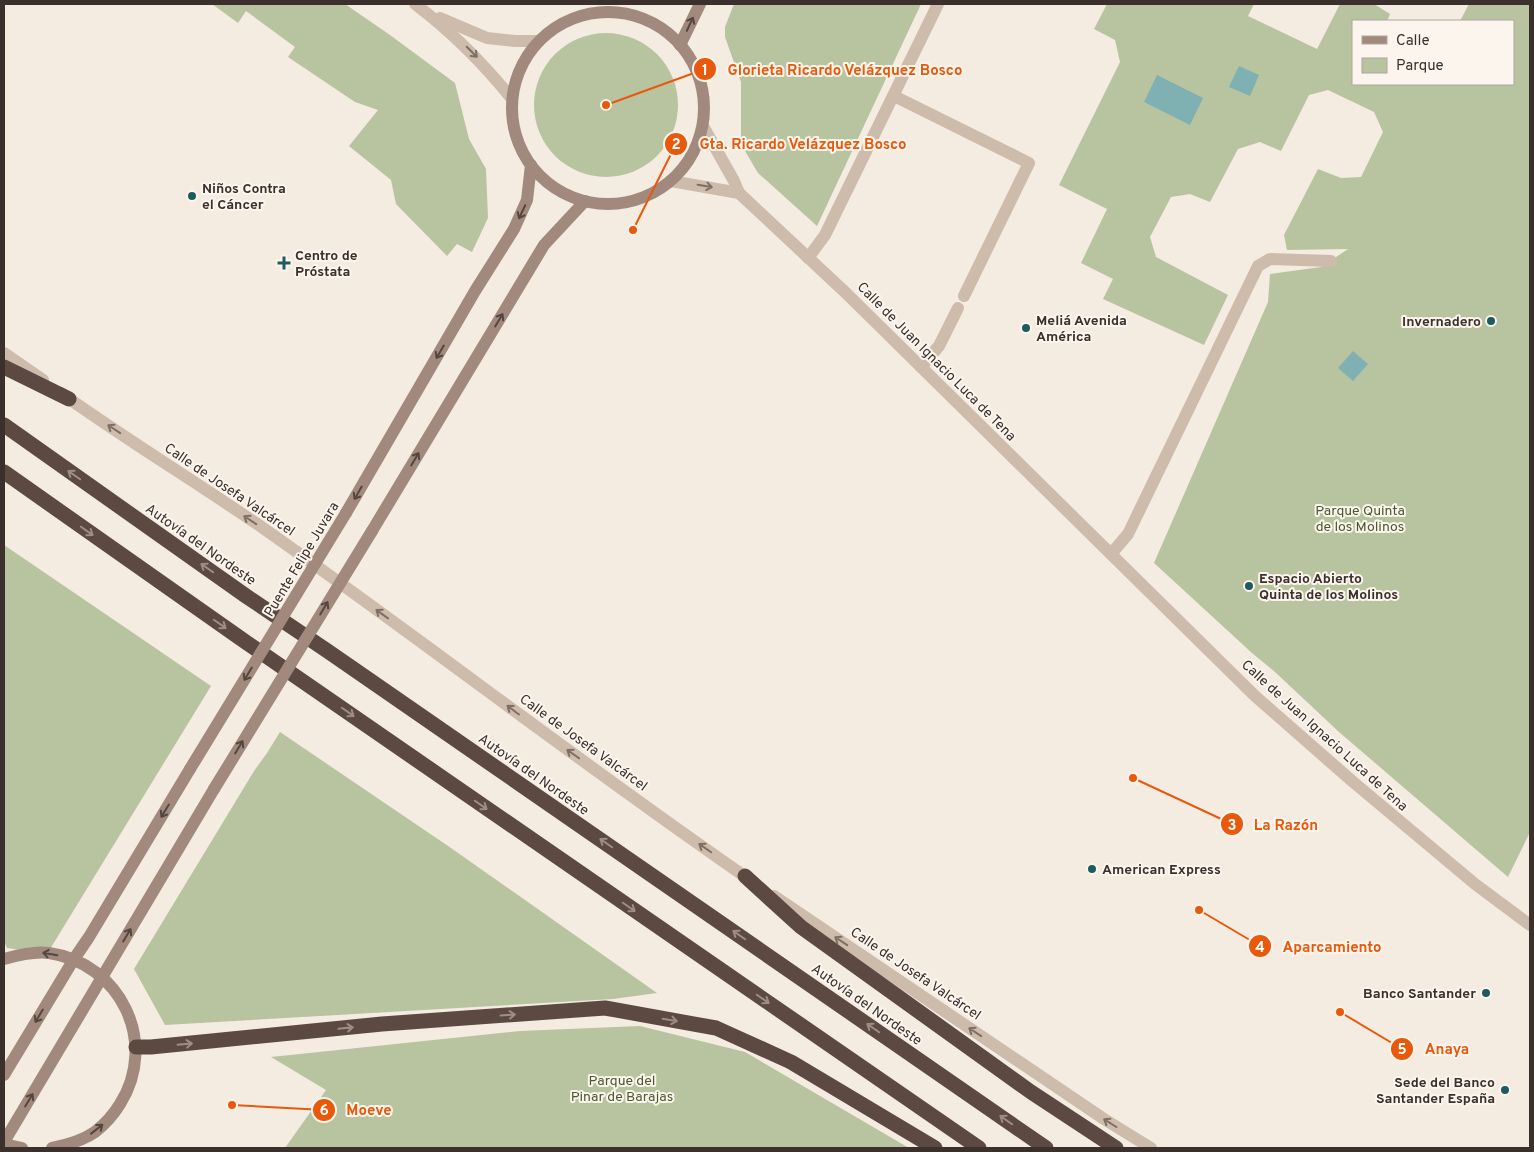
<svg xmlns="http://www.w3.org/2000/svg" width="1534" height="1152" font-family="Overpass,sans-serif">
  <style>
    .green { fill: #b8c4a0 }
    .water { fill: #7fb0b2 }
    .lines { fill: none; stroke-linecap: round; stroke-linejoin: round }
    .minor { stroke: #cdbbac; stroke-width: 12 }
    .tertiary { stroke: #cdbbac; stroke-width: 12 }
    .secondary { stroke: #a18a7d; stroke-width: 12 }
    .motorway { stroke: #5c4a42; stroke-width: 15 }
    .secondary-bridge { stroke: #a18a7d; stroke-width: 12 }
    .oneway { stroke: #544640 }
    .oneway2 { stroke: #7d6f65 }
    .oneway3 { stroke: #9c8e87 }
    .poi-dot { fill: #1f5a5e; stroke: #fbf5ee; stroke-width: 2 }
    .labels { text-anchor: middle; stroke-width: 4; stroke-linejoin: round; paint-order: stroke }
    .poi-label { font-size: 14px; font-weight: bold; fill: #3b302b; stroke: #fbf5ee; text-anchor: start }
    .street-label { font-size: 14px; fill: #3b302b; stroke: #fbf5ee }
    .park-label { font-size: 14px; fill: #4a5a2e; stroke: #fbf5ee }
    .leader { fill: none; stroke: #e8590c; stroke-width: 2 }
    .callout-dot { fill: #e8590c; stroke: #fbf5ee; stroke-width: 2 }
    .mark-label { font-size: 15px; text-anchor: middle; font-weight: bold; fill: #fff }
    .callout-label { font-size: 15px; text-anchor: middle; font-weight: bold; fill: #e8590c; stroke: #fbf5ee; stroke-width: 4; stroke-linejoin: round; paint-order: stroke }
  </style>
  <rect width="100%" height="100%" fill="#f4ebe1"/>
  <g class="green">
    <path d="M212 4H345L390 35 455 83 469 139 486 169 488 218 472 252 457 244 447 256 396 204 391 180 349 146 378 110 355 102 288 57 295 47 246 11 238 23Z"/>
    <path d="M734 4H921L817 226 758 173 745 151 741 137V82L725 37V27Z"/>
    <path d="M1107 4H1254L1248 16 1317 49 1340 4H1374L1390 14 1387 21H1353V84H1513V21H1460L1469 4H1530V832L1508 877 1339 732 1275 672 1252 653 1154 563 1268 302 1270 274 1321 267 1348 249 1287 250 1284 235 1318 169 1341 178 1361 177 1383 132 1374 112 1328 90 1309 95 1281 151 1260 142 1238 149 1210 202 1190 194 1171 197 1150 237 1156 257 1228 295 1204 345 1103 299 1113 279 1081 263 1107 209 1059 185 1120 62 1115 40 1094 29Z"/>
    <circle cx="606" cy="105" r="72"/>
    <path d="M4 545 211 686 47 954 7 948 4 941Z"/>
    <path d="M280 732 451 848 657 993 613 999 165 1025 134 969 254 771 267 753Z"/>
    <path d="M640 1026 745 1052 909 1148H285L326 1090 271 1057 520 1031Z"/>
  </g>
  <g class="water">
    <path d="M1239 66 1259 75 1250 96 1229 87Z"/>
    <path d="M1157 75 1203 98 1190 125 1144 102Z"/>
    <path d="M1353 351 1368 364 1353 381 1338 368Z"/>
  </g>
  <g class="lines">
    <g class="minor">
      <path d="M894 96 1029 163 964 296"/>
      <path d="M808 258 825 235 938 4"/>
      <path d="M4 353 43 380"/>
      <path d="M921 367 939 346 958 308"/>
      <path d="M61 393C127 440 196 482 263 528 428 644 587 768 753 882"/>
      <path d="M1111 554 1128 534 1258 266 1270 259 1331 261"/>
      <path d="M774 896 1104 1119 1151 1148"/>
    </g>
    <g class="tertiary">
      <path d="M415 4C452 32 483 63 512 99"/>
      <path d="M440 18 487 38 515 41H539"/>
      <path d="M703 126 734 181 739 193"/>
      <path d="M671 181 739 193 846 293 1255 696 1352 781 1475 884 1530 925"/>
    </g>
    <g class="secondary">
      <circle cx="608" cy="108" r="96"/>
      <path d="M680 45 700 4"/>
      <path d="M346 513 475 291 514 229 527 200 531 165"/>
      <path d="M372 531 544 245 585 201"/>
      <path d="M4 959C18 955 34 951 49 953 120 963 159 1042 120 1104 114 1114 105 1124 95 1132 82 1141 67 1145 52 1148"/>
      <path d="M4 1075 74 959 89 937 190 769"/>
      <path d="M4 1142 214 789"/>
      <path d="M4 1144 22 1148"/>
    </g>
    <g class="motorway">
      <path d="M4 367 69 399"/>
      <path d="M4 425 246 596 329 652 1046 1148"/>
      <path d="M4 472 240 638 979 1148"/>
      <path d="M745 876 801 927 1031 1092 1116 1148"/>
      <path d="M136 1047H151L382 1024 605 1008 716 1028 791 1062 935 1148"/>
    </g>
    <g class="secondary-bridge">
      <path d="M190 769 346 513"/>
      <path d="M214 789 372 531"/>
    </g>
  </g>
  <defs><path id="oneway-shaft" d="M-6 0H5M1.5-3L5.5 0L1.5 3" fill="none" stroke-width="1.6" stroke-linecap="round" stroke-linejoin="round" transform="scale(1.25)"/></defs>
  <g class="oneway">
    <use href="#oneway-shaft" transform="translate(690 24) rotate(-65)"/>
    <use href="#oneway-shaft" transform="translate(522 212) rotate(115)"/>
    <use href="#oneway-shaft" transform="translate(499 320) rotate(-59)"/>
    <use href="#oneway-shaft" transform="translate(440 352) rotate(120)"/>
    <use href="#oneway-shaft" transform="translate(415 459) rotate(-59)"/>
    <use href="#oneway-shaft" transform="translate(358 493) rotate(120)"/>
    <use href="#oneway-shaft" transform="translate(324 608) rotate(-59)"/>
    <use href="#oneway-shaft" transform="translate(248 674) rotate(121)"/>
    <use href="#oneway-shaft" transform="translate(239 747) rotate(-59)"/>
    <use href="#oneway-shaft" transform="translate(165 811) rotate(121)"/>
    <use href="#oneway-shaft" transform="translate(127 935) rotate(-59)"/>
    <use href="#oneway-shaft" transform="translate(50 954) rotate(-171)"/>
    <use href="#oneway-shaft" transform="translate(39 1016) rotate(121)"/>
    <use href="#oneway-shaft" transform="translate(29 1100) rotate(-59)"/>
    <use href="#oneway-shaft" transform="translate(97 1129) rotate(-38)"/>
  </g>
  <g class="oneway2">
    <use href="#oneway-shaft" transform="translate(472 52) rotate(45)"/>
    <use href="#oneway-shaft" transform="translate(705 186) rotate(10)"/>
    <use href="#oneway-shaft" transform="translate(114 429) rotate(-146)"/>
    <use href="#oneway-shaft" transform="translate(250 520) rotate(-146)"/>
    <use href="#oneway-shaft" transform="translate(382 614) rotate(-144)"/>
    <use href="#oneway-shaft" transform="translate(513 710) rotate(-143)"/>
    <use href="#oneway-shaft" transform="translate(573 754) rotate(-145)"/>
    <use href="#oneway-shaft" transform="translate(705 848) rotate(-145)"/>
    <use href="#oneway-shaft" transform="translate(841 941) rotate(-146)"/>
    <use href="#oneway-shaft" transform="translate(975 1032) rotate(-146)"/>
    <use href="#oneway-shaft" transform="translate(1110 1123) rotate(-148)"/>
  </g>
  <g class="oneway3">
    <use href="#oneway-shaft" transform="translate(74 475) rotate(-145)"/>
    <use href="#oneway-shaft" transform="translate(87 531) rotate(35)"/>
    <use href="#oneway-shaft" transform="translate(207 568) rotate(-145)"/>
    <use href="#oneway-shaft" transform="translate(220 624) rotate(35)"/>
    <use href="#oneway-shaft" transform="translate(348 712) rotate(35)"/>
    <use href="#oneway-shaft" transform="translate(481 805) rotate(35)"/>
    <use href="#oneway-shaft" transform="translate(606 843) rotate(-145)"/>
    <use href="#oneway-shaft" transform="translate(629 907) rotate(35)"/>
    <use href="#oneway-shaft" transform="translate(739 935) rotate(-145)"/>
    <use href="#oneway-shaft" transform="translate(763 999) rotate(35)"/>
    <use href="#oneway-shaft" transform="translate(508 1015) rotate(-4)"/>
    <use href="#oneway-shaft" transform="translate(670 1020) rotate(10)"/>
    <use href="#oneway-shaft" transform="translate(346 1028) rotate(-6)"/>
    <use href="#oneway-shaft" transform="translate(873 1028) rotate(-145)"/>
    <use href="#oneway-shaft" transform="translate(185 1044) rotate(-5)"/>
    <use href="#oneway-shaft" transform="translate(1006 1120) rotate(-145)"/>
  </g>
  <g class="poi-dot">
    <circle cx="192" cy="196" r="5"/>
    <path d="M281.5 255.5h5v5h5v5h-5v5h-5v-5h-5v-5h5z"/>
    <circle cx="1491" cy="321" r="5"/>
    <circle cx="1026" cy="328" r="5"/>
    <circle cx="1249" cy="586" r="5"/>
    <circle cx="1092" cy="869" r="5"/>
    <circle cx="1486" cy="993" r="5"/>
    <circle cx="1505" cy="1090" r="5"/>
  </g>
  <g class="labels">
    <g class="poi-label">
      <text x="202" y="193">Niños Contra<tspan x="202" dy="16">el Cáncer</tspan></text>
      <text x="295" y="260">Centro de<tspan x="295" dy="16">Próstata</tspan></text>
      <text x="1036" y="325">Meliá Avenida<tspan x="1036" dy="16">América</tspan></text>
      <text x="1481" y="326" text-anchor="end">Invernadero</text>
      <text x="1259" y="583">Espacio Abierto<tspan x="1259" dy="16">Quinta de los Molinos</tspan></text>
      <text x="1102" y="874">American Express</text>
      <text x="1476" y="998" text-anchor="end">Banco Santander</text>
      <text x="1495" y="1087" text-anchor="end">Sede del Banco<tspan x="1495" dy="16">Santander España</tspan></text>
    </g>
    <g class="street-label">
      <text transform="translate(937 361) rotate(45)" y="5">Calle de Juan Ignacio Luca de Tena</text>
      <text transform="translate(230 489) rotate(34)" y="5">Calle de Josefa Valcárcel</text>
      <text transform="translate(201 544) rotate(35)" y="5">Autovía del Nordeste</text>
      <text transform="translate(301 559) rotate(-59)" y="5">Puente Felipe Juvara</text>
      <text transform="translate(1325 735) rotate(42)" y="5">Calle de Juan Ignacio Luca de Tena</text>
      <text transform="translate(584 742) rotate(36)" y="5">Calle de Josefa Valcárcel</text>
      <text transform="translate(534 774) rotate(35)" y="5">Autovía del Nordeste</text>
      <text transform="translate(916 973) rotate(34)" y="5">Calle de Josefa Valcárcel</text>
      <text transform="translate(867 1004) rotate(35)" y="5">Autovía del Nordeste</text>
    </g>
    <g class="park-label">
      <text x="1360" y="515">Parque Quinta<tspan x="1360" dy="16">de los Molinos</tspan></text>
      <text x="622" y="1085">Parque del<tspan x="622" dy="16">Pinar de Barajas</tspan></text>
    </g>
  </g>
  <path class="leader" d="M606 105L705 69M633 230L676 144M1133 778L1232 824M1199 910L1260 946M1340 1012L1402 1049M232 1105L324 1110"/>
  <g class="callout-dot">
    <circle cx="606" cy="105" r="5"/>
    <circle cx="633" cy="230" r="5"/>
    <circle cx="1133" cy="778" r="5"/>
    <circle cx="1199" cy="910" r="5"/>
    <circle cx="1340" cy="1012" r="5"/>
    <circle cx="232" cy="1105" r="5"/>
    <circle cx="705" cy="69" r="12"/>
    <circle cx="676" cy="144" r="12"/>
    <circle cx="1232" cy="824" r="12"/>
    <circle cx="1260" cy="946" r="12"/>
    <circle cx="1402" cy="1049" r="12"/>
    <circle cx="324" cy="1110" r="12"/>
  </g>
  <g class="mark-label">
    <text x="705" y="75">1</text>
    <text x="676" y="149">2</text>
    <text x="1232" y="830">3</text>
    <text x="1260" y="952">4</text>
    <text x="1402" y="1054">5</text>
    <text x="324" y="1115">6</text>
  </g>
  <g class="callout-label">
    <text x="845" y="75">Glorieta Ricardo Velázquez Bosco</text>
    <text x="803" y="149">Gta. Ricardo Velázquez Bosco</text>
    <text x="1286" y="830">La Razón</text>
    <text x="1332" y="952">Aparcamiento</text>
    <text x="1447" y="1054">Anaya</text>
    <text x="369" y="1115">Moeve</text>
  </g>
  <rect width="1534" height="1152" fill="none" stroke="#3b302b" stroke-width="10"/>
  <rect x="1352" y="20" width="162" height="65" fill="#fbf5ee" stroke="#aea6a0"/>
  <rect x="1362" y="36" width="25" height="8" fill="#a18a7d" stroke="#aea6a0"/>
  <text x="1396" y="45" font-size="15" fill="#3b302b">Calle</text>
  <rect x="1362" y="58" width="25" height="15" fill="#b8c4a0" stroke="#aea6a0"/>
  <text x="1396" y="70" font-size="15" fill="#3b302b">Parque</text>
</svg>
